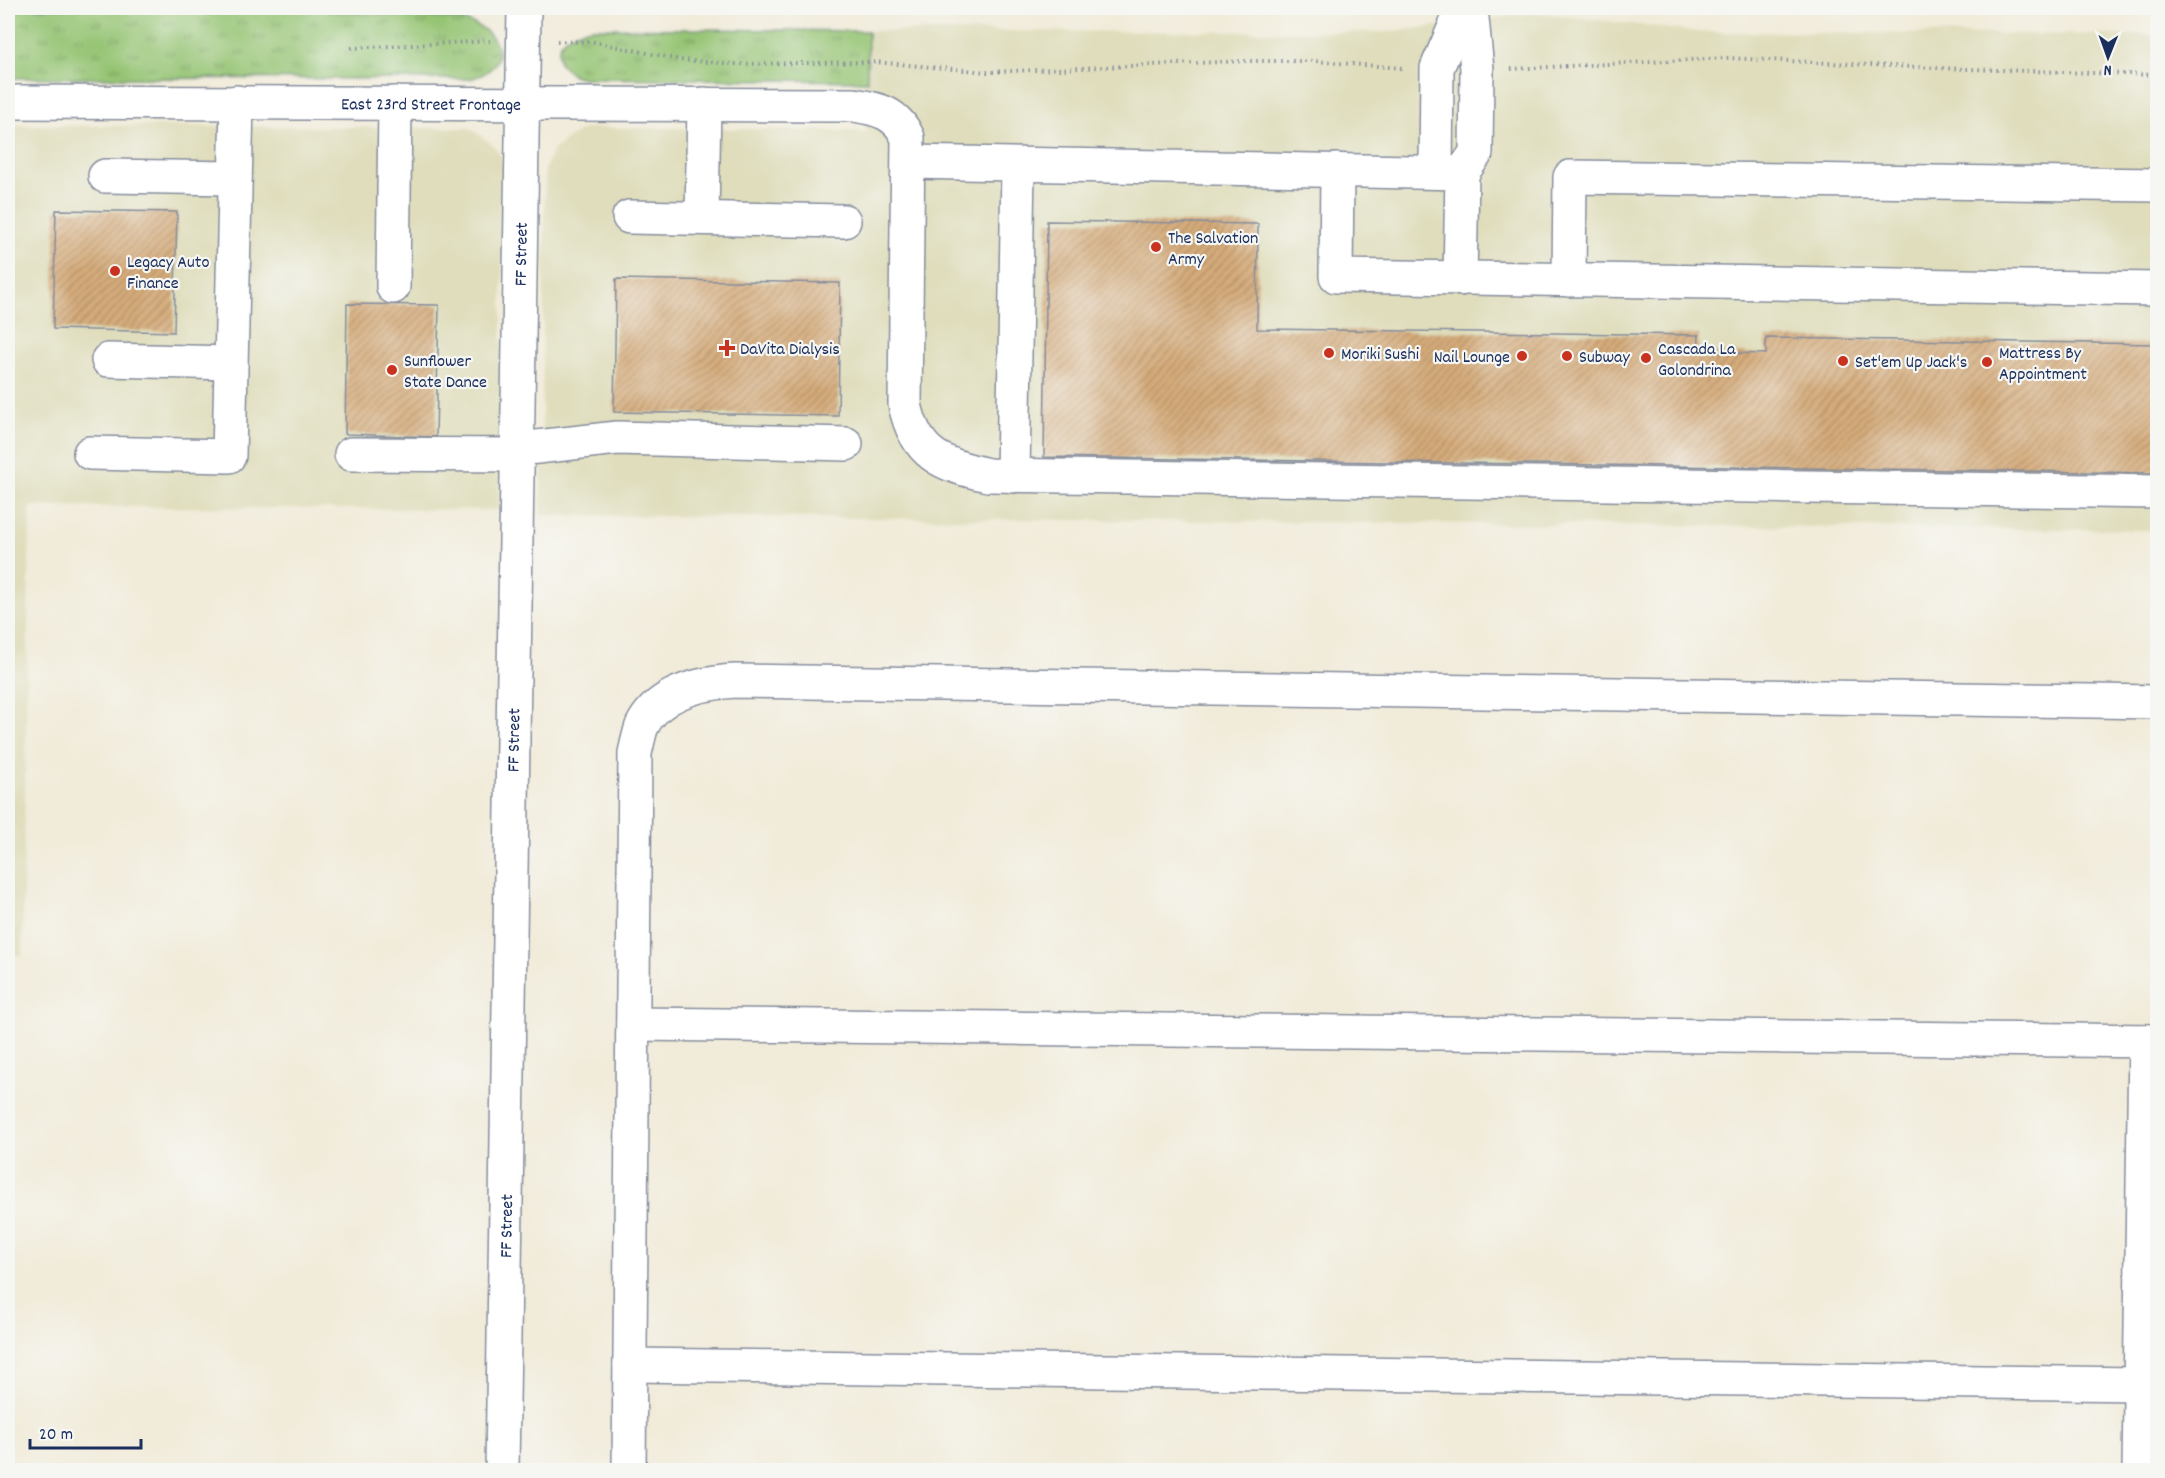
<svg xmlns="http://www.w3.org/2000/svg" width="2165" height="1478" font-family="Dekko,sans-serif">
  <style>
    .built { fill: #dfddbb }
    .grass { fill: url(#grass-tufts); stroke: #587a68; stroke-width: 1.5 }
    .building { fill: url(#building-hatch) }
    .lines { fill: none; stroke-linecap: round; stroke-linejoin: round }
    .minor-casing { stroke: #868d9c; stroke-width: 36 }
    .path { stroke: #868d9c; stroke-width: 4; stroke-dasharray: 1.5 4.5; stroke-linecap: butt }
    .minor { stroke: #fff; stroke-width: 33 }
    .poi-dot { fill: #c8321e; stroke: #f6f6f2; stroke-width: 2 }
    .labels { text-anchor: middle; stroke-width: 4.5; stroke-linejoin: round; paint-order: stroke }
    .street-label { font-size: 18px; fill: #1b2f5e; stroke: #f6f6f2 }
    .poi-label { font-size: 18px; fill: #1b2f5e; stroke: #f6f6f2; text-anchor: start }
  </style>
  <defs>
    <pattern id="grass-tufts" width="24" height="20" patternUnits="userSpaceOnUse" patternTransform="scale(1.5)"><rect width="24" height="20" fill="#95c473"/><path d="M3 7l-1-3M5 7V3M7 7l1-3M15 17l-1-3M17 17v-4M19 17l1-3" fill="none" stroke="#79a062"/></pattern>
    <pattern id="building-hatch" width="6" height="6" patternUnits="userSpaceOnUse" patternTransform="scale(1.5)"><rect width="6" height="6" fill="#d6ac7a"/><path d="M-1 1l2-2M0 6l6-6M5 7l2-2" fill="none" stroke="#ad8c67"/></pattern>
  </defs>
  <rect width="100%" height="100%" fill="#f6f6f2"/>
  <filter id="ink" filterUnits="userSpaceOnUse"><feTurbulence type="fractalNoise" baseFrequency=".0167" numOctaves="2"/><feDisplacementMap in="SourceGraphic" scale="12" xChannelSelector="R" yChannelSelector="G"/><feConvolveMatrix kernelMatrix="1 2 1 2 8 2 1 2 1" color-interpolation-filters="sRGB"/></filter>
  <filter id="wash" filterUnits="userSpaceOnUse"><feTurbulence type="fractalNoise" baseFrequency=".008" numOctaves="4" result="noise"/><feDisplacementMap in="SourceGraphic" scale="24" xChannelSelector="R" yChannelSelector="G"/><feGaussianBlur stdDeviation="1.35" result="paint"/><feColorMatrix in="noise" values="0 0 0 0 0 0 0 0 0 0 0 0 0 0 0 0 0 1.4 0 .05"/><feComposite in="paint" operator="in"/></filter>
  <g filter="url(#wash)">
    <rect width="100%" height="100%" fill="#f1ebd9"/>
    <g class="built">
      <path d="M1538 13 1699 32 2157 35V530L541 515 545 169 553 150 574 134 587 128H674L856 131 866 134 868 31 1388 32Z"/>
      <path d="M8 125 470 128 493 145 500 155 504 168 499 510 30 506 22 955H8Z"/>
    </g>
    <g class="grass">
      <path d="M8 8 294 9 456 19C500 25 517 67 470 79L8 78Z"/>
      <path d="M592 28 868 31 867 81 583 78 573 75 560 64C552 40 572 31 592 28Z"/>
    </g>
    <g id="blocks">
      <g class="building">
        <path d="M56 210 177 212 174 332 53 329Z"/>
        <path d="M1047 221 1258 224 1257 329 1699 335 1698 352 1766 354V338L2158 344V473L1044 457Z"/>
        <path d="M616 279 840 283 838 416 614 412Z"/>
        <path d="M347 304 439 305 436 437 345 434Z"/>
      </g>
    </g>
  </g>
  <g filter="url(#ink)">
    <use href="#blocks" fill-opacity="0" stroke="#868d9c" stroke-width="1.5"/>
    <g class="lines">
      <g class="minor-casing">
        <g id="minor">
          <path id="s1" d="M8 102 854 105C879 109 897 113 908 138L905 404C915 454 941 465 988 475L2158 492"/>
          <path d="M910 162 1462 173 1460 279"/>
          <path d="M1337 170 1336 276 2158 289"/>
          <path d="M1436 172 1437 68 1463 8"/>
          <path d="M1462 173 1476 153 1477 69 1471 8"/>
          <path d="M105 176 235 178"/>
          <path d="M629 217 844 221"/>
          <path d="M702 218 704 104"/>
          <path d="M1569 280 1570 177 2158 185"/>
          <path d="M393 287 395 103"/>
          <path d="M108 360 231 363"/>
          <path d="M519 449 617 438 846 444"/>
          <path d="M90 453 229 456 237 102"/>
          <path d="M351 454 519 455"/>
          <path d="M1013 476 1018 165"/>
          <path d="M633 1024 2158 1041"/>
          <path d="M630 1365 2140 1384"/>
          <path id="s2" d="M502 1470 524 8"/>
          <path d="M629 1470 635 753C637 745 639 734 642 726 659 692 702 683 735 681L2158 702"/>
          <path d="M2139 1470 2145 1041"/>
        </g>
      </g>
      <g class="path">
        <path d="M557 41 595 42 681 60 734 64 875 62 987 72 1245 61H1313L1402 68"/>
        <path d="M351 48 490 41"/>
        <path d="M1511 69 1727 58 1935 68 2158 75"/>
      </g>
      <use href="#minor" class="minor"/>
    </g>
  </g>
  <g class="poi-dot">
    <circle cx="1156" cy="247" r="6"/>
    <circle cx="115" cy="271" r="6"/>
    <path d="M724 339h6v6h6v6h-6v6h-6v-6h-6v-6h6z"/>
    <circle cx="1329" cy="353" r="6"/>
    <circle cx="1522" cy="356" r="6"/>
    <circle cx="1567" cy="356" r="6"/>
    <circle cx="1646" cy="358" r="6"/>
    <circle cx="1843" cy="361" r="6"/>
    <circle cx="1987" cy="362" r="6"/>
    <circle cx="392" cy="370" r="6"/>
  </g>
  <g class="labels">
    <g class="street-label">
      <text dy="6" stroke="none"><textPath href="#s1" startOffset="423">East 23rd Street Frontage</textPath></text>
      <text dy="6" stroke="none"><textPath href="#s2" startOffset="1216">FF Street</textPath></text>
      <text dy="6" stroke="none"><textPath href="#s2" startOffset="730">FF Street</textPath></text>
      <text dy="6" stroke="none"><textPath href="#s2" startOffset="244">FF Street</textPath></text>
    </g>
    <g class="poi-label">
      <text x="1168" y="243">The Salvation<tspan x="1168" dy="21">Army</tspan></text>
      <text x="127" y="267">Legacy Auto<tspan x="127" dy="21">Finance</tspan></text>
      <text x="740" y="354">DaVita Dialysis</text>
      <text x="1658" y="354">Cascada La<tspan x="1658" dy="21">Golondrina</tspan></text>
      <text x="1999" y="358">Mattress By<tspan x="1999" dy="21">Appointment</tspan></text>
      <text x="1341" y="359">Moriki Sushi</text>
      <text x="1510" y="362" text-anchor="end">Nail Lounge</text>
      <text x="1579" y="362">Subway</text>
      <text x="404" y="366">Sunflower<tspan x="404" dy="21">State Dance</tspan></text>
      <text x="1855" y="367">Set'em Up Jack's</text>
    </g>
  </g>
  <rect width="2165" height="1478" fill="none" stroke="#f6f6f2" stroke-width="30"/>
  <g transform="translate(2108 57) rotate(181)" stroke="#f6f6f2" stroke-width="4.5" paint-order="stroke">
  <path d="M0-4.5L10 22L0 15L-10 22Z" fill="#1b2f5e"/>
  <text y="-9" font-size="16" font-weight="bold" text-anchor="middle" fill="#1b2f5e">N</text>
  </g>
  <path d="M30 1439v9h111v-9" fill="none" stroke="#1b2f5e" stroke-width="3"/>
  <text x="39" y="1439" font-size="18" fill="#1b2f5e" stroke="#f6f6f2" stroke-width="4.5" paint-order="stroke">20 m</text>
</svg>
